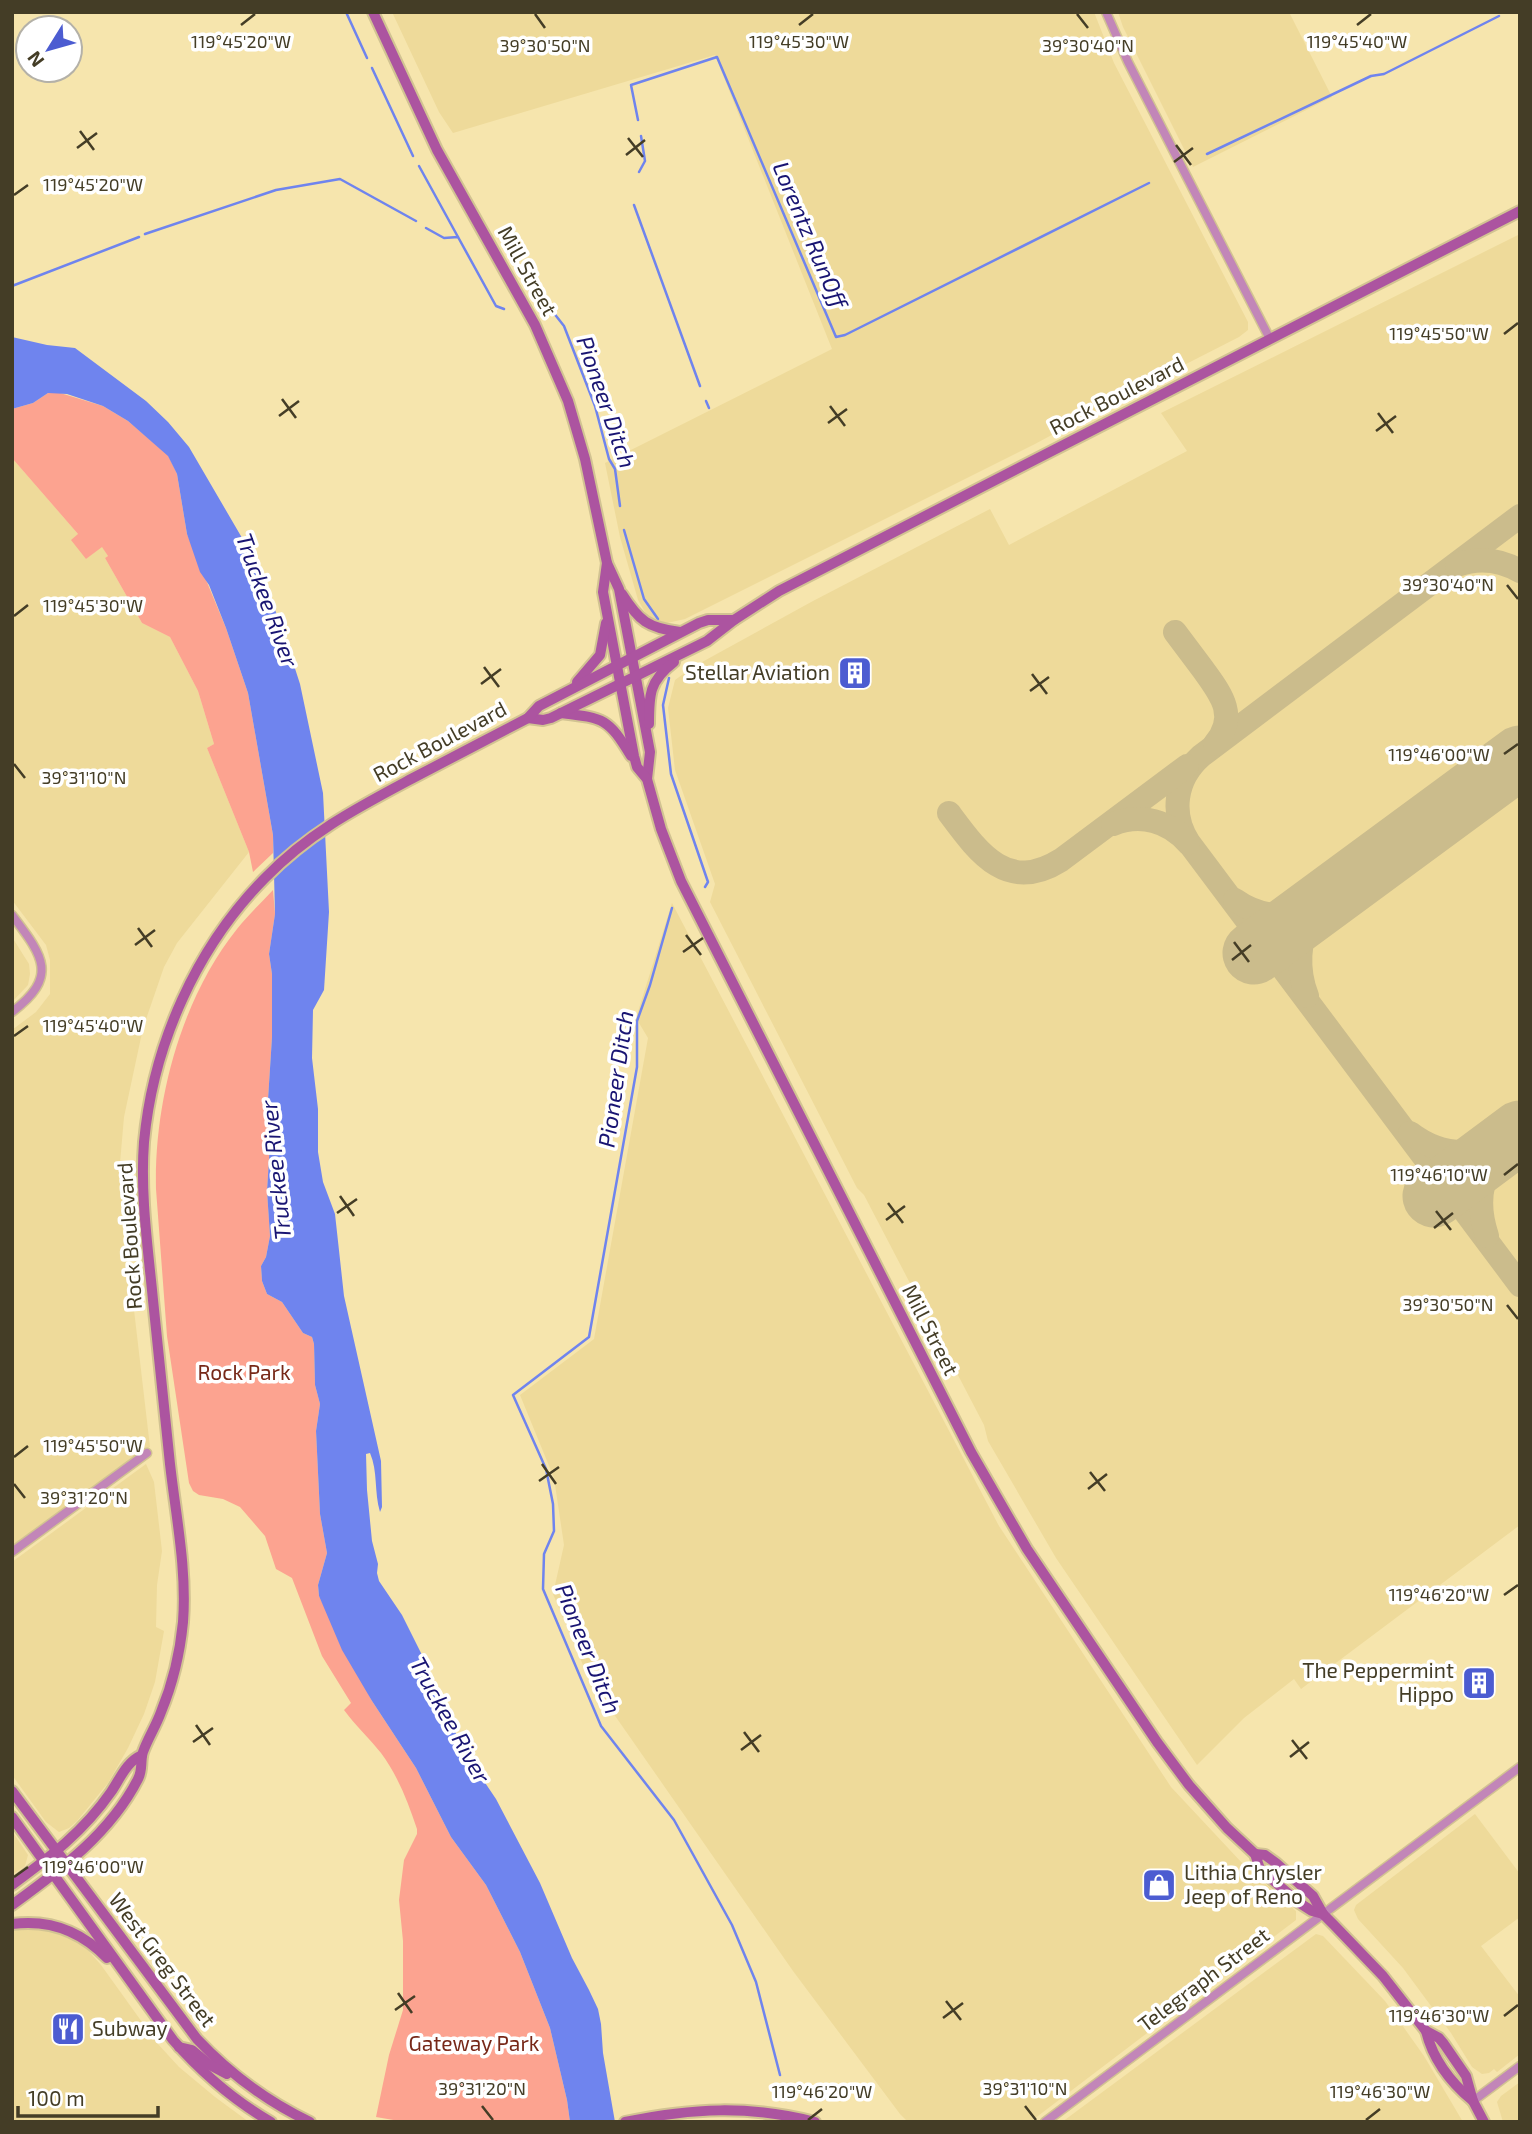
<svg xmlns="http://www.w3.org/2000/svg" width="1532" height="2134" font-family="'Exo 2',sans-serif">
  <style>
    .built { fill: #eeda9a }
    .green { fill: #fca390 }
    .water { fill: #6f84ee }
    .lines { fill: none; stroke-linecap: round; stroke-linejoin: round }
    .stream { stroke: #6f84ee; stroke-width: 2.5 }
    .taxiway { stroke: #cbbc8c; stroke-width: 24 }
    .runway { stroke: #cbbc8c; stroke-width: 63 }
    .street-casing { stroke: #d2c392; stroke-width: 11 }
    .secondary-casing { stroke: #d2c392; stroke-width: 14 }
    .street { stroke: #c286b8; stroke-width: 8 }
    .secondary { stroke: #ac54a0; stroke-width: 10 }
    .ticks { fill: none; stroke: #443d26; stroke-width: 2.5 }
    .labels { text-anchor: middle; stroke-width: 7; stroke-linejoin: round; paint-order: stroke }
    .street-label { font-size: 21px; fill: #443d26; stroke: #fff }
    .poi-label { font-size: 21px; fill: #443d26; stroke: #fff; text-anchor: end }
    .park-label { font-size: 21px; fill: #772818; stroke: #fff }
    .water-label { font-size: 23px; font-style: italic; fill: #191573; stroke: #fff }
    .ticks-label { font-size: 18px; text-anchor: middle; fill: #443d26; stroke: #fff; stroke-width: 7; stroke-linejoin: round; paint-order: stroke }
  </style>
  <rect width="100%" height="100%" fill="#f6e5ad"/>
  <g class="built">
    <path d="M392 12H1094L1114 63 1248 322V330L1239 337 1092 412 1085 411 1063 424 1061 430 1035 444 685 619 667 623 653 619 646 614 638 600 620 537 605 463 832 349 715 55 453 133 439 112Z"/>
    <path d="M1118 12H1289L1332 97 1193 167 1123 27Z"/>
    <path d="M1520 234V1525L1301 1689 1294 1679 1244 1718 1197 1765 1056 1558 988 1441 984 1425 864 1195 857 1188 710 902 715 884 675 770 668 708 675 680 693 667 813 601 990 509 1009 545 1187 451 1161 413Z"/>
    <path d="M12 458 78 534 86 559 102 546 108 556 105 558 142 623 170 637 198 691 214 744 207 748 249 852 177 943 164 967 143 1028 124 1117 120 1163 129 1267 150 1447 12 1547V1030L36 1012 50 994V960L46 945 12 900Z"/>
    <path d="M672 903 999 1526 1171 1787 1243 1864 1296 1911V1920L1030 2122H908L900 2114 793 1971 588 1677 553 1594 564 1545 554 1478 520 1395 594 1339 648 1038 636 1018Z"/>
    <path d="M12 937 29 964 30 974 28 985 12 1002Z"/>
    <path d="M146 1464 154 1482 162 1551 157 1585 156 1627 164 1631 155 1682 144 1714 128 1748 108 1783 77 1821 69 1828 59 1832 46 1822 12 1775V1562Z"/>
    <path d="M1475 1814 1520 1874V1917L1481 1946 1520 1997V2054L1497 2072 1494 2069 1489 2073 1482 2074 1472 2067 1451 2033 1403 1968 1358 1919 1354 1910 1356 1905Z"/>
    <path d="M12 1831 28 1855 25 1866 12 1875Z"/>
    <path d="M32 1928 52 1931 69 1937 85 1947 101 1965 157 2043 179 2067 215 2097 249 2122H12V1931Z"/>
    <path d="M1316 1934 1323 1936 1385 2001 1424 2056 1463 2122H1062Z"/>
    <path d="M1520 2082V2122H1503L1497 2102 1501 2096Z"/>
  </g>
  <g class="green">
    <path d="M57 392 103 406 128 421 168 455 177 474 187 534 226 628 248 693 273 835V853L253 872 249 852 207 748 214 744 198 691 170 637 142 623 105 558 108 556 102 547 86 559 71 540 78 534 12 458V409L33 403 48 393Z"/>
    <path d="M273 890 275 914 269 954 272 974V1037L267 1115 270 1143 267 1191 270 1236 266 1257 261 1266 262 1281 267 1294 282 1302 303 1333 312 1337 314 1344 315 1385 320 1404 316 1431 320 1514 327 1553 318 1585 319 1596 372 1701 416 1768 451 1837 486 1885 520 1952 550 2028 567 2100 570 2122H405L376 2117 389 2055 403 2010V1941L399 1900 404 1860 417 1834V1829C408 1802 398 1776 381 1753 369 1738 355 1725 344 1710L351 1703 322 1656 292 1578 276 1569 265 1536 240 1507 223 1499 199 1495 193 1491 189 1483 167 1336 156 1189C154 1101 181 999 237 929 248 915 261 903 273 890Z"/>
  </g>
  <path class="water" d="M12 337 47 345 75 348 146 401 168 422 189 447 252 555 280 622 300 684 323 793 329 912 324 990 313 1010 312 1058 318 1109V1152L323 1182 335 1214 344 1296 381 1461 382 1507 380 1512C374 1492 378 1471 370 1453L366 1454 367 1490 372 1541 378 1564 377 1573 379 1581 402 1615 425 1661 463 1750 496 1799 540 1883 572 1958 589 1990 598 2009 601 2024 603 2053 615 2122H570L567 2100 550 2028 520 1952 486 1885 451 1837 416 1768 372 1701 342 1650 319 1596 318 1585 327 1553 320 1514 316 1431 320 1404 315 1385 314 1344 312 1337 303 1333 282 1302 267 1294 262 1281 261 1266 266 1257 270 1236 267 1191 270 1143 267 1115 272 1037V974L269 954 275 914 273 835 248 693 226 628 209 585 200 572 187 534 177 474 168 456 128 421 103 406 67 394 48 393 33 403 12 409Z"/>
  <g class="lines">
    <g class="stream">
      <path d="M346 12 367 58"/>
      <path d="M372 68 413 156"/>
      <path d="M638 120 631 85 717 57 836 337 845 335 1149 183"/>
      <path d="M1207 154 1371 76 1384 74 1499 16"/>
      <path d="M419 166 458 237"/>
      <path d="M639 172 645 161 641 136"/>
      <path d="M634 205 700 386"/>
      <path d="M426 228 444 238 458 237 496 306 504 309"/>
      <path d="M145 234 276 190 340 179 416 221"/>
      <path d="M12 286 139 237"/>
      <path d="M553 312 564 326 595 406 609 459 615 469 620 506"/>
      <path d="M706 401 709 408"/>
      <path d="M624 530 644 599 658 619"/>
      <path d="M669 678 663 705 671 774 708 882 705 887"/>
      <path d="M672 908 650 985 637 1021V1067L589 1337 513 1395 546 1469 553 1504 554 1531 544 1554 543 1589 601 1726 674 1820 732 1925 756 1982 780 2075"/>
    </g>
    <g class="taxiway">
      <path d="M1520 516 1201 756C1175 779 1170 814 1189 843L1520 1285"/>
      <path d="M1457 565C1479 557 1499 559 1520 571"/>
      <path d="M1175 632C1184 644 1193 656 1202 668 1220 693 1239 715 1215 744"/>
      <path d="M949 813C978 852 1007 894 1061 860L1187 766"/>
      <path d="M1113 824C1141 813 1169 821 1188 843"/>
      <path d="M1235 900C1259 917 1282 918 1311 912"/>
      <path d="M1307 996C1296 968 1299 940 1311 912"/>
      <path d="M1410 1133C1441 1157 1476 1157 1510 1139"/>
      <path d="M1487 1236C1474 1197 1483 1168 1510 1139"/>
    </g>
    <g class="runway">
      <path d="M1254 953 1520 757"/>
      <path d="M1434 1196 1520 1132"/>
    </g>
    <g class="street-casing">
      <g id="street">
        <path d="M1106 12 1128 62 1270 339"/>
        <path d="M12 915C42 955 60 976 12 1012"/>
        <path d="M12 1552 147 1453"/>
        <path d="M1473 2101 1520 2066"/>
        <path d="M1045 2122 1520 1767"/>
      </g>
    </g>
    <g class="secondary-casing">
      <g id="secondary">
        <path d="M373 12 437 150 535 325 568 401 585 459 607 563 619 589 650 752 647 779"/>
        <path d="M607 563 603 592 634 756 637 767 647 779 661 829 681 881 971 1452 1027 1549 1157 1742 1189 1785 1227 1828 1255 1854 1260 1869 1298 1902 1312 1911 1323 1914 1334 1925 1383 1976 1426 2031 1439 2038 1444 2044 1466 2076 1473 2101 1484 2122"/>
        <path d="M622 594C639 621 648 628 680 632"/>
        <path d="M577 682 600 655 606 623"/>
        <path d="M561 713C604 718 608 718 631 756"/>
        <path d="M528 718 543 720 551 718 707 641 734 620 779 591 1520 211"/>
        <path d="M649 724C649 695 649 681 674 662"/>
        <path d="M12 1791 197 2039C230 2074 266 2101 310 2122"/>
        <path d="M12 1817 173 2040C202 2073 233 2100 271 2122"/>
        <path d="M1255 1854 1265 1855 1276 1863 1313 1896 1323 1914"/>
        <path d="M12 1885C50 1857 84 1831 111 1792 120 1779 126 1762 142 1755"/>
        <path d="M12 1905C60 1870 110 1834 138 1779 143 1770 140 1761 143 1752 148 1738 156 1726 161 1712 173 1683 180 1653 183 1622 187 1569 176 1517 170 1464 164 1410 159 1355 153 1300 148 1248 140 1194 144 1142 153 1045 196 948 265 878 310 832 357 808 413 778 451 758 490 738 528 718L539 706 699 623 708 620H734"/>
        <path d="M12 1924C50 1919 81 1931 107 1958"/>
        <path d="M1426 2031C1433 2060 1450 2082 1473 2101"/>
        <path d="M179 2047 192 2050 210 2065 227 2074"/>
        <path d="M625 2122C692 2108 749 2105 815 2122"/>
      </g>
    </g>
    <use href="#street" class="street"/>
    <use href="#secondary" class="secondary"/>
  </g>
  <path class="ticks" d="M535 14 545 28M1077 14 1088 28M241 25 255 14M799 25 813 14M1357 25 1371 14M80 131 94 150M628 138 643 157M1176 145 1191 165M77 148 97 133M626 155 645 140M1174 162 1193 148M14 195 28 185M1504 334 1518 323M282 399 296 418M830 406 845 426M1378 413 1393 433M279 416 299 401M828 423 847 409M1376 431 1396 416M1507 585 1518 599M14 616 28 605M484 667 499 687M1032 674 1047 694M481 684 501 669M1030 691 1049 677M1504 754 1518 744M14 764 25 778M138 928 152 947M686 935 701 955M1234 942 1249 962M135 945 155 930M683 952 703 938M1232 960 1251 945M14 1036 28 1026M1504 1175 1518 1164M340 1196 354 1216M888 1203 903 1223M1436 1211 1451 1230M337 1213 357 1199M886 1220 905 1206M1434 1228 1453 1213M1507 1305 1518 1319M14 1457 28 1446M542 1464 556 1484M1090 1472 1105 1491M539 1481 559 1467M14 1484 25 1498M1088 1489 1107 1474M1504 1595 1518 1585M196 1725 210 1745M744 1732 759 1752M1292 1740 1307 1759M193 1742 213 1728M741 1750 761 1735M1290 1757 1309 1742M14 1877 28 1867M398 1993 412 2013M946 2001 961 2020M395 2010 415 1996M1504 2016 1518 2005M943 2018 963 2003M482 2106 493 2120M1025 2106 1036 2120M808 2120 822 2109M1366 2120 1380 2109"/>
  <defs>
    <g id="building-square" transform="scale(1.75)"><rect x="-9" y="-9" width="18" height="18" rx="4" fill="#4c5cd1" stroke="#fff"/><path d="M-4-6H4V6H1V3H-1V6H-4ZM-2.5-4.3h1.7v1.8h-1.7ZM.8-4.3h1.7v1.8H.8ZM-2.5-1h1.7V.8h-1.7ZM.8-1h1.7V.8H.8Z" fill="#fff"/></g>
    <g id="shop-square" transform="scale(1.75)"><rect x="-9" y="-9" width="18" height="18" rx="4" fill="#4c5cd1" stroke="#fff"/><path d="M-5-2.5h2.3a2.7 3.5 0 0 1 5.4 0H5L5.5 6h-11ZM-1.5-2.5h3a1.5 2.3 0 0 0-3 0Z" fill="#fff"/></g>
    <g id="restaurant-square" transform="scale(1.75)"><rect x="-9" y="-9" width="18" height="18" rx="4" fill="#4c5cd1" stroke="#fff"/><path d="M-5-6h1v4h1v-4h1v4h1v-4h1v5L-1.5 .5V6h-2V.5L-5-1ZM5-6V6H3V1.5H1.5Q1.5-4 5-6Z" fill="#fff"/></g>
  </defs>
  <g fill-rule="evenodd">
    <use href="#building-square" x="855" y="673"/>
    <use href="#building-square" x="1479" y="1683"/>
    <use href="#shop-square" x="1159" y="1885"/>
    <use href="#restaurant-square" x="68" y="2029"/>
  </g>
  <g class="labels">
    <g class="street-label">
      <text transform="translate(527 271) rotate(61)" y="7">Mill Street</text>
      <text transform="translate(1117 396) rotate(-27)" y="7">Rock Boulevard</text>
      <text transform="translate(440 742) rotate(-28)" y="7">Rock Boulevard</text>
      <text transform="translate(130 1236) rotate(-94)" y="7">Rock Boulevard</text>
      <text transform="translate(930 1330) rotate(63)" y="7">Mill Street</text>
      <text transform="translate(162 1960) rotate(53)" y="7">West Greg Street</text>
      <text transform="translate(1204 1980) rotate(-37)" y="7">Telegraph Street</text>
    </g>
    <g class="poi-label">
      <text x="830" y="680">Stellar Aviation</text>
      <text x="1454" y="1678">The Peppermint<tspan x="1454" dy="24">Hippo</tspan></text>
      <text x="1184" y="1880" text-anchor="start">Lithia Chrysler<tspan x="1184" dy="24">Jeep of Reno</tspan></text>
      <text x="92" y="2036" text-anchor="start">Subway</text>
    </g>
    <g class="park-label">
      <text x="244" y="1380">Rock Park</text>
      <text x="474" y="2051">Gateway Park</text>
    </g>
    <g class="water-label">
      <text transform="translate(810 235) rotate(67)" y="8">Lorentz RunOff</text>
      <text transform="translate(606 402) rotate(71)" y="8">Pioneer Ditch</text>
      <text transform="translate(267 600) rotate(70)" y="8">Truckee River</text>
      <text transform="translate(616 1079) rotate(-82)" y="8">Pioneer Ditch</text>
      <text transform="translate(276 1170) rotate(-96)" y="8">Truckee River</text>
      <text transform="translate(588 1649) rotate(68)" y="8">Pioneer Ditch</text>
      <text transform="translate(450 1720) rotate(61)" y="8">Truckee River</text>
    </g>
  </g>
  <g class="ticks-label">
    <text x="241" y="48">119°45'20"W</text>
    <text x="799" y="48">119°45'30"W</text>
    <text x="1357" y="48">119°45'40"W</text>
    <text x="545" y="52">39°30'50"N</text>
    <text x="1088" y="52">39°30'40"N</text>
    <text x="93" y="191">119°45'20"W</text>
    <text x="1439" y="340">119°45'50"W</text>
    <text x="1448" y="591">39°30'40"N</text>
    <text x="93" y="612">119°45'30"W</text>
    <text x="1439" y="761">119°46'00"W</text>
    <text x="84" y="784">39°31'10"N</text>
    <text x="93" y="1032">119°45'40"W</text>
    <text x="1439" y="1181">119°46'10"W</text>
    <text x="1448" y="1311">39°30'50"N</text>
    <text x="93" y="1452">119°45'50"W</text>
    <text x="84" y="1504">39°31'20"N</text>
    <text x="1439" y="1601">119°46'20"W</text>
    <text x="93" y="1873">119°46'00"W</text>
    <text x="1439" y="2022">119°46'30"W</text>
    <text x="482" y="2095">39°31'20"N</text>
    <text x="1025" y="2095">39°31'10"N</text>
    <text x="822" y="2098">119°46'20"W</text>
    <text x="1380" y="2098">119°46'30"W</text>
  </g>
  <rect width="1532" height="2134" fill="none" stroke="#443d26" stroke-width="28"/>
  <g transform="translate(49 49) rotate(233)"><circle r="33" fill="#ffffff" stroke="#b4b1a8" stroke-width="2"/>
  <path d="M0-5L12 26L0 18L-12 26Z" fill="#4c5cd1"/>
  <text y="-10" font-size="19" font-weight="bold" text-anchor="middle" fill="#443d26">N</text>
  </g>
  <path d="M18 2106v10h140v-10" fill="none" stroke="#443d26" stroke-width="3.5"/>
  <text x="28" y="2106" font-size="21" fill="#443d26" stroke="#ffffff" stroke-width="5" paint-order="stroke">100 m</text>
</svg>
